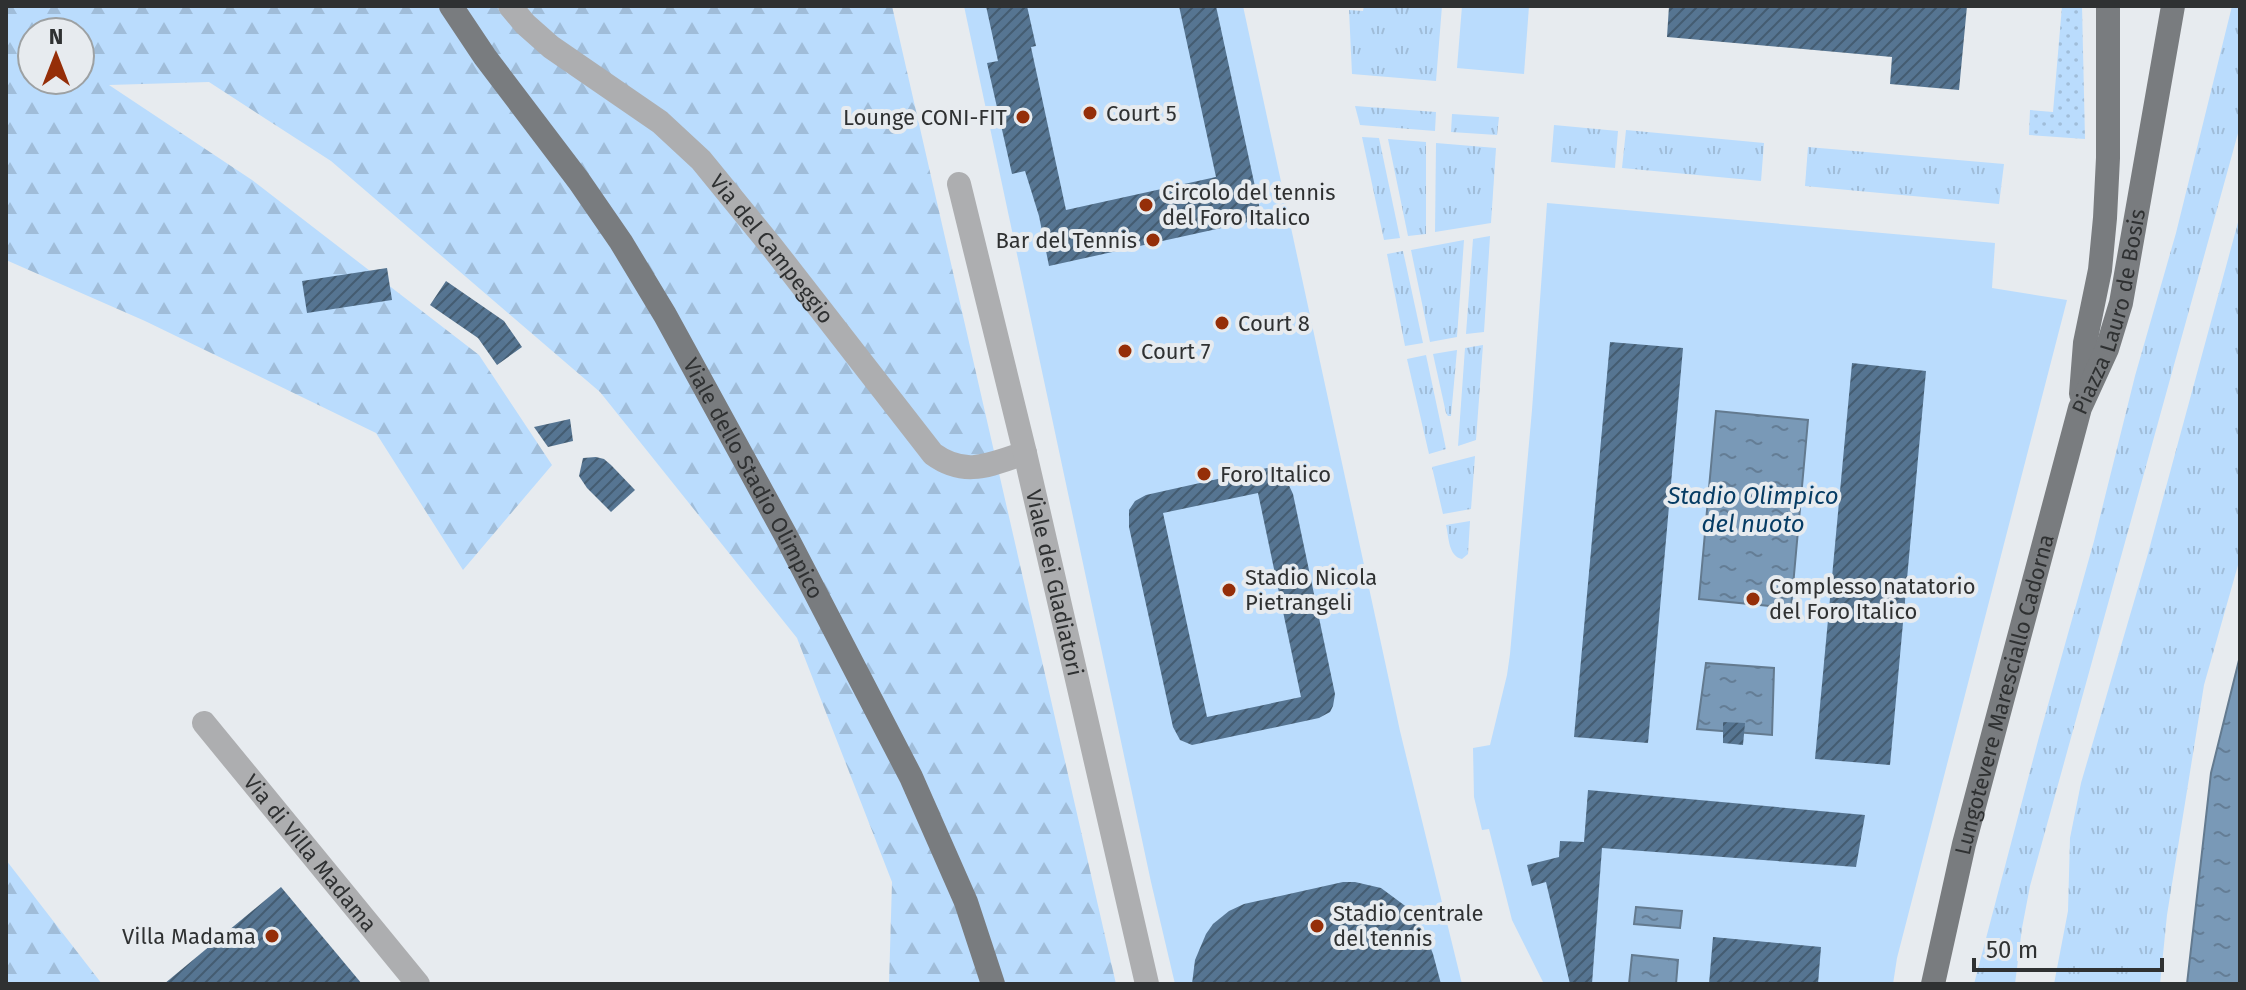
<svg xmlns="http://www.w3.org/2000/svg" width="2246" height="990" font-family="'Fira Sans',sans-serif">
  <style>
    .grass { fill: url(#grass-tufts) }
    .forest { fill: url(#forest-firs); fill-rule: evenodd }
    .garden { fill: url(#garden-dots) }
    .pitch { fill: #badcfd }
    .water { fill: url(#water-ripples); stroke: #637a8f; stroke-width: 2 }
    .building { fill: url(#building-hatch); fill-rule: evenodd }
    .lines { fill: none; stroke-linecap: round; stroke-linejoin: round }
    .minor { stroke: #adaeb0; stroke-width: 24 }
    .major { stroke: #797c7f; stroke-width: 24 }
    .poi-dot { fill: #952e08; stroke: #e7ebef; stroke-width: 3 }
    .labels { text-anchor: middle; stroke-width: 8; stroke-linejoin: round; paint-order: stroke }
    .poi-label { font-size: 22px; fill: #2f3132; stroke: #e7ebef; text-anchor: start }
    .street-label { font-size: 22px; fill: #2f3132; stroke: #e7ebef }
    .water-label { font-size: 24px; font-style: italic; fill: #063c64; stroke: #e7ebef }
  </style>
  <defs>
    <pattern id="grass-tufts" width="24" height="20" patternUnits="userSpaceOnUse" patternTransform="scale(2)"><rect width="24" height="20" fill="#badcfd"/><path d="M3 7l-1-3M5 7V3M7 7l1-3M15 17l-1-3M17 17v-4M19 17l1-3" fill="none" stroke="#a0bdd9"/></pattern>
    <pattern id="forest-firs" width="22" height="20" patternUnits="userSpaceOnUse" patternTransform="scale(2)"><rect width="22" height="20" fill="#badcfd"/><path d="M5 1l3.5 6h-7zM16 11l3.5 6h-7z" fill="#a0bdd9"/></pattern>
    <pattern id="garden-dots" width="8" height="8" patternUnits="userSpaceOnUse" patternTransform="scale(2)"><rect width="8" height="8" fill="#badcfd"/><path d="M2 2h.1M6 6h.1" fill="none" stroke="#a0bdd9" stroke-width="1.8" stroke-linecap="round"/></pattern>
    <pattern id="water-ripples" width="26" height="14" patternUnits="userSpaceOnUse" patternTransform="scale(2)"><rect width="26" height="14" fill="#7999b7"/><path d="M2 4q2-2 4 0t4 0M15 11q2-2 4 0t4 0" fill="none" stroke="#647d95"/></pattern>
    <pattern id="building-hatch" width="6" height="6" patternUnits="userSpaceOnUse" patternTransform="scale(2)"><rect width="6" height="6" fill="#567592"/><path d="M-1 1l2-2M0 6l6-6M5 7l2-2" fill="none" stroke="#445c71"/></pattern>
  </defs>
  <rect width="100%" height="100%" fill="#e7ebef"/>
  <g class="grass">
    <path d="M1364 6H1442L1436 81 1352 74 1349 10 1363 11Z"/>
    <path d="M2232 6H2240V126L2030 886 2022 928 2015 984H1974L2039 737 2094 541 2135 376 2176 233Z"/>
    <path d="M1355 106 1436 112 1435 131 1360 125Z"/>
    <path d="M1452 114 1499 117 1497 135 1451 132Z"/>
    <path d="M1554 125 1618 131 1615 168 1551 162Z"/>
    <path d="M1626 130 1764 143 1761 181 1622 168Z"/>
    <path d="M1362 137 1379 138 1400 238 1384 240Z"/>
    <path d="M1388 139 1426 142V234L1408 236Z"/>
    <path d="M1436 143 1496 148 1491 223 1435 232Z"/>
    <path d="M1808 147 2004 164 1999 204 1805 186Z"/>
    <path d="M2240 215V558L2204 685 2167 915 2160 984H2054L2068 911 2070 838 2081 783 2147 557Z"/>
    <path d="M1490 236 1484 332 1466 334 1473 239Z"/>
    <path d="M1464 240 1457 337 1430 342 1411 250Z"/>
    <path d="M1403 251 1423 343 1405 346 1387 254Z"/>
    <path d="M1483 345 1476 440 1458 446 1465 348Z"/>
    <path d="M1457 350 1451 416H1448L1446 413 1433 354Z"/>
    <path d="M1426 355 1446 449 1429 454 1407 359Z"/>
    <path d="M1475 456 1471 509 1443 514 1432 467Z"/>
    <path d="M1470 521 1468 554 1462 559C1448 556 1449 537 1446 525Z"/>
  </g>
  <g class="forest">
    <path d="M6 6H892L1116 984H889L892 882 797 638 600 392 331 161 209 82 109 85 252 180 479 355 552 465 463 570 376 433 145 321 6 260ZM32 32H80V80H32Z"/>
    <path d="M6 860 102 984H6Z"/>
  </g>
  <path class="garden" d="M2062 6H2082L2085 139 2029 135 2030 110 2053 112Z"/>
  <g class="pitch">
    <path d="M964 6H1243L1400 731 1462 984H1175L1151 882Z"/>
    <path d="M1462 6H1529L1524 74 1457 68Z"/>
    <path d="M1547 203 1995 243 1992 288 2067 300 1897 958 1893 984H1544L1512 920 1489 829 1482 830 1474 797 1473 748 1490 745 1507 675 1510 654 1532 410Z"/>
  </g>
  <g class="water">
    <path d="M1716 411 1808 420 1791 608 1699 599Z"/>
    <path d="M2240 656V984H2187L2211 773Z"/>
    <path d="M1706 663 1774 668 1772 735 1697 729Z"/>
    <path d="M1636 907 1682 911 1680 928 1634 924Z"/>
    <path d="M1632 955 1678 960 1676 984H1629Z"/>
  </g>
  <g class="building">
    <path d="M986 6H1027L1036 46 1031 47 1066 210 1216 177 1179 6H1216L1262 219 1049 266 1039 216 1025 171 1012 174 987 63 998 61Z"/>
    <path d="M1669 6H1967L1959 90 1890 84 1892 57 1667 37Z"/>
    <path d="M387 268 392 300 307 313 302 281Z"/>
    <path d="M446 281 504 321 522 347 497 365 478 338 430 305Z"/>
    <path d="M1610 342 1683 348 1648 743 1574 737Z"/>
    <path d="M1852 363 1926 371 1890 765 1815 759Z"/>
    <path d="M570 419 573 441 548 447 534 427Z"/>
    <path d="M596 457 604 459 611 465 635 490 611 512 587 488 579 476 583 458Z"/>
    <path d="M1267 468 1274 469 1285 477 1293 494 1335 694 1333 706 1330 712 1319 718 1192 745 1180 740 1173 727 1129 527V510L1135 501 1146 495ZM1258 493 1301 697 1207 717 1163 513Z"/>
    <path d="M1723 722 1745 723 1743 745 1723 743Z"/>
    <path d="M1588 790 1865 815 1856 867 1602 848 1592 984H1570L1546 882 1532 886 1527 865 1559 857 1560 841 1584 842Z"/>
    <path d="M1343 882H1355L1381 888 1408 908 1415 916 1426 936 1433 954 1441 984H1192L1195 960 1206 934 1213 924 1229 911 1244 904Z"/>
    <path d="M281 887 362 984H164Z"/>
    <path d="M1713 937 1821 947 1818 984H1709Z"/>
  </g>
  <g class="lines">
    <g class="minor">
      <path id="s1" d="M510 6 525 24 551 47 660 122 701 160 772 247 933 454C966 478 991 464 1025 453"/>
      <path id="s2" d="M959 184 1025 453 1147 984"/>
      <path id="s3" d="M204 723 418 984"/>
    </g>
    <g class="major">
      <path id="s4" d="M451 6 485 57 579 181 621 242 665 315 785 534 911 777 966 902 993 984"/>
      <path d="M2081 394 2085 343 2100 270 2105 218 2108 158V6"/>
      <path id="s5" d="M1933 984 1964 844 2080 408 2107 349 2121 303 2173 6"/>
    </g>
  </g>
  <g class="poi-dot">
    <circle cx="1090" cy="113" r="8"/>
    <circle cx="1023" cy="117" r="8"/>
    <circle cx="1146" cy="205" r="8"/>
    <circle cx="1153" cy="240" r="8"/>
    <circle cx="1222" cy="323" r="8"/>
    <circle cx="1125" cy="351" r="8"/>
    <circle cx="1204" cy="474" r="8"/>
    <circle cx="1229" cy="590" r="8"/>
    <circle cx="1753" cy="599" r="8"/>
    <circle cx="1317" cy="926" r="8"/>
    <circle cx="272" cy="936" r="8"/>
  </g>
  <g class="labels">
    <g class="poi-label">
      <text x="1106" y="121">Court 5</text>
      <text x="1007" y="125" text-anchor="end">Lounge CONI-FIT</text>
      <text x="1162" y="200">Circolo del tennis<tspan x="1162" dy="25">del Foro Italico</tspan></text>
      <text x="1137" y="248" text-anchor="end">Bar del Tennis</text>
      <text x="1238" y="331">Court 8</text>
      <text x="1141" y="359">Court 7</text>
      <text x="1220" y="482">Foro Italico</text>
      <text x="1245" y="585">Stadio Nicola<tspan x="1245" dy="25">Pietrangeli</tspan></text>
      <text x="1769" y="594">Complesso natatorio<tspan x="1769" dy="25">del Foro Italico</tspan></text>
      <text x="1333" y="921">Stadio centrale<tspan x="1333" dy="25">del tennis</tspan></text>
      <text x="256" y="944" text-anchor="end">Villa Madama</text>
    </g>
    <g class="street-label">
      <text dy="8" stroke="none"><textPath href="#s1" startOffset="360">Via del Campeggio</textPath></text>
      <text dy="8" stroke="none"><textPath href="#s5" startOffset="696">Piazza Lauro de Bosis</textPath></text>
      <text dy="8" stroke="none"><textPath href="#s4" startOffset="562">Viale dello Stadio Olimpico</textPath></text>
      <text dy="8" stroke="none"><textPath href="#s2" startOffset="410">Viale dei Gladiatori</textPath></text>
      <text dy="8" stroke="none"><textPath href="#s5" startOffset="298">Lungotevere Maresciallo Cadorna</textPath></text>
      <text dy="8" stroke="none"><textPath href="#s3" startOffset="168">Via di Villa Madama</textPath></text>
    </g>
    <g class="water-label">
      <text x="1753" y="504">Stadio Olimpico<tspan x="1753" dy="28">del nuoto</tspan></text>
    </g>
  </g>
  <rect width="2246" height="990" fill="none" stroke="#2f3132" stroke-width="16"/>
  <g transform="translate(56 56)"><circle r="38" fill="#e7ebef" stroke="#9da1a3" stroke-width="2"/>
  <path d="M0-6L14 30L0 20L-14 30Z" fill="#952e08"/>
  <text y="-12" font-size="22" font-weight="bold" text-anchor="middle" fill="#2f3132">N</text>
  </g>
  <path d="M1974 958v12h188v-12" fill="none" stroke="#2f3132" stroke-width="4"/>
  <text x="1986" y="958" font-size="24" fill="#2f3132" stroke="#e7ebef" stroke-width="6" paint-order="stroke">50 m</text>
</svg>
